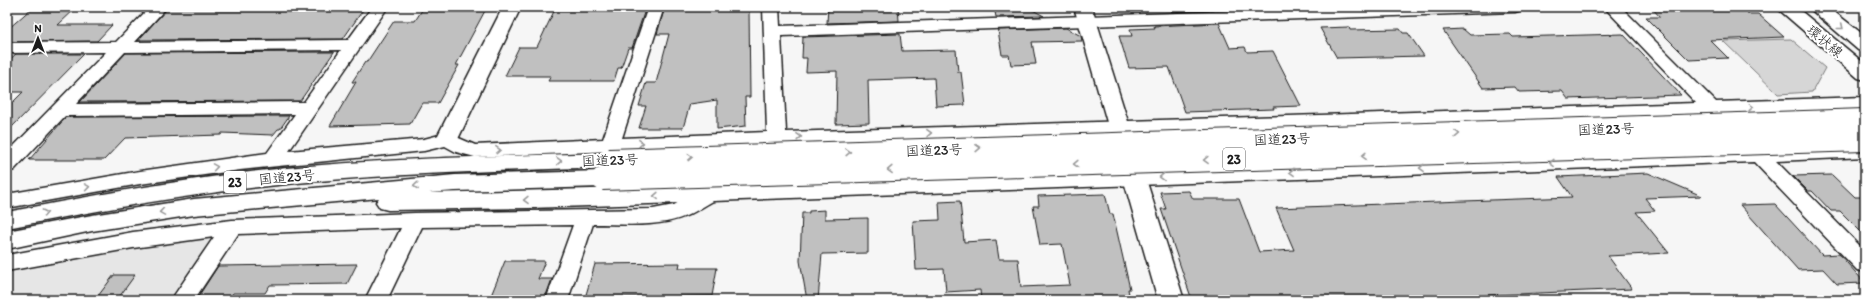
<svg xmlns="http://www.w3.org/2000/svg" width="1872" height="307" font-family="Itim,'Klee One',sans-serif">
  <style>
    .built { fill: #e6e6e6 }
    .green { fill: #d6d6d6; stroke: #797979 }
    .building { fill: #c0c0c0; stroke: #1c1c1c }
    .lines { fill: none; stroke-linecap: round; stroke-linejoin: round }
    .street-casing { stroke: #1c1c1c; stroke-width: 3 }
    .secondary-casing { stroke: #1c1c1c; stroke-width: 3 }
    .primary-casing { stroke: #1c1c1c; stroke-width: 3 }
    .highway-casing { stroke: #1c1c1c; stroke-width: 3 }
    .street { fill: #fff; fill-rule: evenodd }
    .secondary { fill: #fff; fill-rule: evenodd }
    .primary { fill: #fff; fill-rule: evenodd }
    .highway { fill: #fff; fill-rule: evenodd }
    .highway-bridge-casing { stroke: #1c1c1c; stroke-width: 24; stroke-linecap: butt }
    .highway-bridge { stroke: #fff; stroke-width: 22 }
    .oneway { stroke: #999 }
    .labels { text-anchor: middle; stroke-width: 4; stroke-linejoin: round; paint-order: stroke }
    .shield { fill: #fff; stroke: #606060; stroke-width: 1 }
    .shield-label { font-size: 13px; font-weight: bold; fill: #1c1c1c }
    .street-label { font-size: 14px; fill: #1c1c1c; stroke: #fff }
  </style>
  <rect width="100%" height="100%" fill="#f6f6f6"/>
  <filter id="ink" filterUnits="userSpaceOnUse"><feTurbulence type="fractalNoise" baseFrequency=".025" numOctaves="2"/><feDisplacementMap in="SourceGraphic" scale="8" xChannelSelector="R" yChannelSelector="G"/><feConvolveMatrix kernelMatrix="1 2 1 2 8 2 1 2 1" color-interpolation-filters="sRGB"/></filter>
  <g filter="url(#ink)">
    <path class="built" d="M219 236 175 300H7V270L116 250Z"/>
    <path class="green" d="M1791 39 1825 68 1812 92 1778 94 1723 41Z"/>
    <g class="building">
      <path d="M33 7H77L58 25H112L97 41 7 42V30Z"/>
      <path d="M169 7H365L343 39 138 40Z"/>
      <path d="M424 7H487L456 65H459L438 103H422L410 124 330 126 356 82H352L365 62H367L394 21H415Z"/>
      <path d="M556 7H646L632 48H628L621 68H618L614 81H548L551 76H505L519 47H537Z"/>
      <path d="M665 7H735V10L749 9 750 97H745L746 126 717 129V100L690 104 683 128H639L646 106H639L646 83H656L669 34H657Z"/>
      <path d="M828 7H898L899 21 827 23Z"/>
      <path d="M994 7H1027L1044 16 996 17Z"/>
      <path d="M1170 7H1212L1214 10 1172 12Z"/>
      <path d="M1651 7H1748V14H1758L1784 37 1710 40 1728 58 1689 60 1646 17H1660Z"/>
      <path d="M1219 23 1230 48 1245 47 1247 52 1273 51 1301 106 1273 107 1274 109 1185 112 1169 67 1129 68 1119 36H1132L1130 29 1155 28 1154 26Z"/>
      <path d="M1349 27 1350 30 1400 29 1403 33H1408L1424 56 1337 58 1320 28Z"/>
      <path d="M1066 28 1081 36 1082 41 1032 42 1036 64 1011 65 1009 55H1002L998 30Z"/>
      <path d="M1463 29 1470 35 1510 34 1513 37 1623 34 1681 95 1568 99 1562 91 1519 92 1515 87 1483 88 1443 30Z"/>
      <path d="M900 34 902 51 956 50 958 72H961L965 105 936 106 934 78 868 80 869 123 836 124 837 71 806 72 807 58H802L803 37Z"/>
      <path d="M334 52 300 101 80 102 126 53Z"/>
      <path d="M16 54H84L7 132V108L23 92H7V62Z"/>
      <path d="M289 116 280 129H278L273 135 222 133 221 135 125 138 104 160H29L66 117Z"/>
      <path d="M1648 173 1702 196 1645 198 1655 211 1636 212 1669 253 1608 256 1632 289 1378 300H1316L1315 297 1277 298 1278 300H1192L1161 209H1166L1160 192 1189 191 1193 199H1239L1259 252 1294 250 1276 208 1572 197 1558 177Z"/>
      <path d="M1832 175 1855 197H1865V236L1840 211H1831L1812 191H1808L1793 176Z"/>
      <path d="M1105 194 1110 214H1113L1130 289H1128L1130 300H981L980 290 946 292 944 269 916 270 913 221 940 220 939 202 960 201 964 242 996 240 999 259H1018L1021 287 1070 285 1062 244 1040 245 1033 206H1039L1038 196Z"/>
      <path d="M1775 204 1822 255 1839 254 1865 283 1837 284 1823 269 1798 270 1740 205Z"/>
      <path d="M825 210V219L868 218V253L822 254 818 300H807L800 261 802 213H809V211Z"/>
      <path d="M505 261H545L538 279H552L545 298H490Z"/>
      <path d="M680 263 679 268H717L712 296 585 298 595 264Z"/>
      <path d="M357 264 347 284 270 285 265 293H233L229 300H196L218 266Z"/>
      <path d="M114 275H135L117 300H95Z"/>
    </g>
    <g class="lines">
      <g class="street-casing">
        <g id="street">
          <path d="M150 7H167L135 42 348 40 372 7H388L289 151 424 139 447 133 475 145 603 139 648 7H664L622 138 767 132 763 7H779L780 26 1365 7H1523L1521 10 1515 12 781 36 786 132 1696 103 1604 7H1621L1716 102 1865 97V109L777 144 475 157 456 152 445 146 424 151 240 170 140 184 7 208V194L140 171 267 153 295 114 65 116 14 170 7 172V153L106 52 7 53V43L116 42ZM341 50 304 102 76 104 125 52Z"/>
          <path d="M1865 145V157L1776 161 1865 251V272L1857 270 1754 162 713 201C704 206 695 212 686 216 658 228 623 224 593 224L568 300H546L573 225 422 227 387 300H365L401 228 238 234 194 300H171L214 237 133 248 7 271V255L133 232 232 220 415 213 653 209 674 205 702 189 709 187Z"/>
        </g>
      </g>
      <g class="secondary-casing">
        <g id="secondary">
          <path d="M503 7H521L458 139 455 144 447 146 439 144 436 139Z"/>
          <path d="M1074 7H1092L1184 300H1158Z"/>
        </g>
      </g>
      <g class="primary-casing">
        <g id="primary">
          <path d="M1776 7H1796L1865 64V80L1858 78Z"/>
          <path d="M1808 7H1828L1865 36V52L1858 50Z"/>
        </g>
      </g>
      <g class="highway-casing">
        <g id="highway">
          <path d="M609 153 617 155 620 160 617 165 609 167C501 171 394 173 287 184 193 193 100 210 7 228V212C100 194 193 177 287 168 394 158 502 156 609 153Z"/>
          <path d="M602 171 610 174 613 179 610 184 602 187 455 191 429 193 709 186 717 188 720 194 717 200 709 202 529 208 388 210 380 208 376 202 379 198 194 215 92 231 7 249V231L92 215 194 199 455 175Z"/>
        </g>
      </g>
      <use href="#street" class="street"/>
      <use href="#secondary" class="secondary"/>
      <use href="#primary" class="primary"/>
      <use href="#highway" class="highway"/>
      <g class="highway-bridge-casing">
        <g id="highway-bridge">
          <path d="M609 160 1865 120"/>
          <path d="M602 179 1865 140"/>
        </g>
      </g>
      <use href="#highway-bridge" class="highway-bridge"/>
    </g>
    <defs><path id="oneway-chevron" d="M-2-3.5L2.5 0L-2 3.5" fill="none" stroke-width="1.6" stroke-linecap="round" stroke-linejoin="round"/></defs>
    <g class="oneway">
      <use href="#oneway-chevron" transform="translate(1841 27) rotate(39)"/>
      <use href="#oneway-chevron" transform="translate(1751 107) rotate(-2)"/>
      <use href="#oneway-chevron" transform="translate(929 133) rotate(-2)"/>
      <use href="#oneway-chevron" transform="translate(1457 134) rotate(-2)"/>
      <use href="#oneway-chevron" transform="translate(799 137) rotate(-2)"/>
      <use href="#oneway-chevron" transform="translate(641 143) rotate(-2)"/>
      <use href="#oneway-chevron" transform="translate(978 148) rotate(-2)"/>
      <use href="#oneway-chevron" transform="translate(498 150) rotate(-3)"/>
      <use href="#oneway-chevron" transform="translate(848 152) rotate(-2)"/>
      <use href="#oneway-chevron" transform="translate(1364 156) rotate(178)"/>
      <use href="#oneway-chevron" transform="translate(690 157) rotate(-2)"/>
      <use href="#oneway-chevron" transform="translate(1206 160) rotate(178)"/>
      <use href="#oneway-chevron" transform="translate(559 161) rotate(-2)"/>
      <use href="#oneway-chevron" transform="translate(1552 163) rotate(178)"/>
      <use href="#oneway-chevron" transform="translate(1076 164) rotate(178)"/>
      <use href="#oneway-chevron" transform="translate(215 167) rotate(-9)"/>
      <use href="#oneway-chevron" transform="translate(1422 168) rotate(178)"/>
      <use href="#oneway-chevron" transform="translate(890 170) rotate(178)"/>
      <use href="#oneway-chevron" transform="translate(1292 172) rotate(178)"/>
      <use href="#oneway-chevron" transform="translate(1162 177) rotate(178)"/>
      <use href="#oneway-chevron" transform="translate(416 186) rotate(175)"/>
      <use href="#oneway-chevron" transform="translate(87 187) rotate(-9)"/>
      <use href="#oneway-chevron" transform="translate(656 196) rotate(178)"/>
      <use href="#oneway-chevron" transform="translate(526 200) rotate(179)"/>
      <use href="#oneway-chevron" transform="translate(162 212) rotate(171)"/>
      <use href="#oneway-chevron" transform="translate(45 213) rotate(-11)"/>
    </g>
  </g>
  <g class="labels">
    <g class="shield">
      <rect x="1223" y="148" width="22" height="22" rx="3"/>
      <rect x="224" y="171" width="22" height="22" rx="3"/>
    </g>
    <g class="shield-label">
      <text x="1234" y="164">23</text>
      <text x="235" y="187">23</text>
    </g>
    <g class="street-label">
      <text transform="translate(1825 41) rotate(40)" y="5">環状線</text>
      <text transform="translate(1606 129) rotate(-2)" y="5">国道23号</text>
      <text transform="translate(1282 139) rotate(-2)" y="5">国道23号</text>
      <text transform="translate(934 150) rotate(-2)" y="5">国道23号</text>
      <text transform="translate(610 160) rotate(-2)" y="5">国道23号</text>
      <text transform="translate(287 177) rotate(-5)" y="5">国道23号</text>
    </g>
  </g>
  <rect width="1872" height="307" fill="none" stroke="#fff" stroke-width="24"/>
  <rect x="12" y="12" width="1848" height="283" fill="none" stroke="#1c1c1c" stroke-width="1.5" filter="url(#ink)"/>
  <g transform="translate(38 38)" stroke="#ffffff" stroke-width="3" paint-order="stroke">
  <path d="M0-3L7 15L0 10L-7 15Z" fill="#1c1c1c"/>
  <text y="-6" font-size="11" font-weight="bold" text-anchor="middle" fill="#1c1c1c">N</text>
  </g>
</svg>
